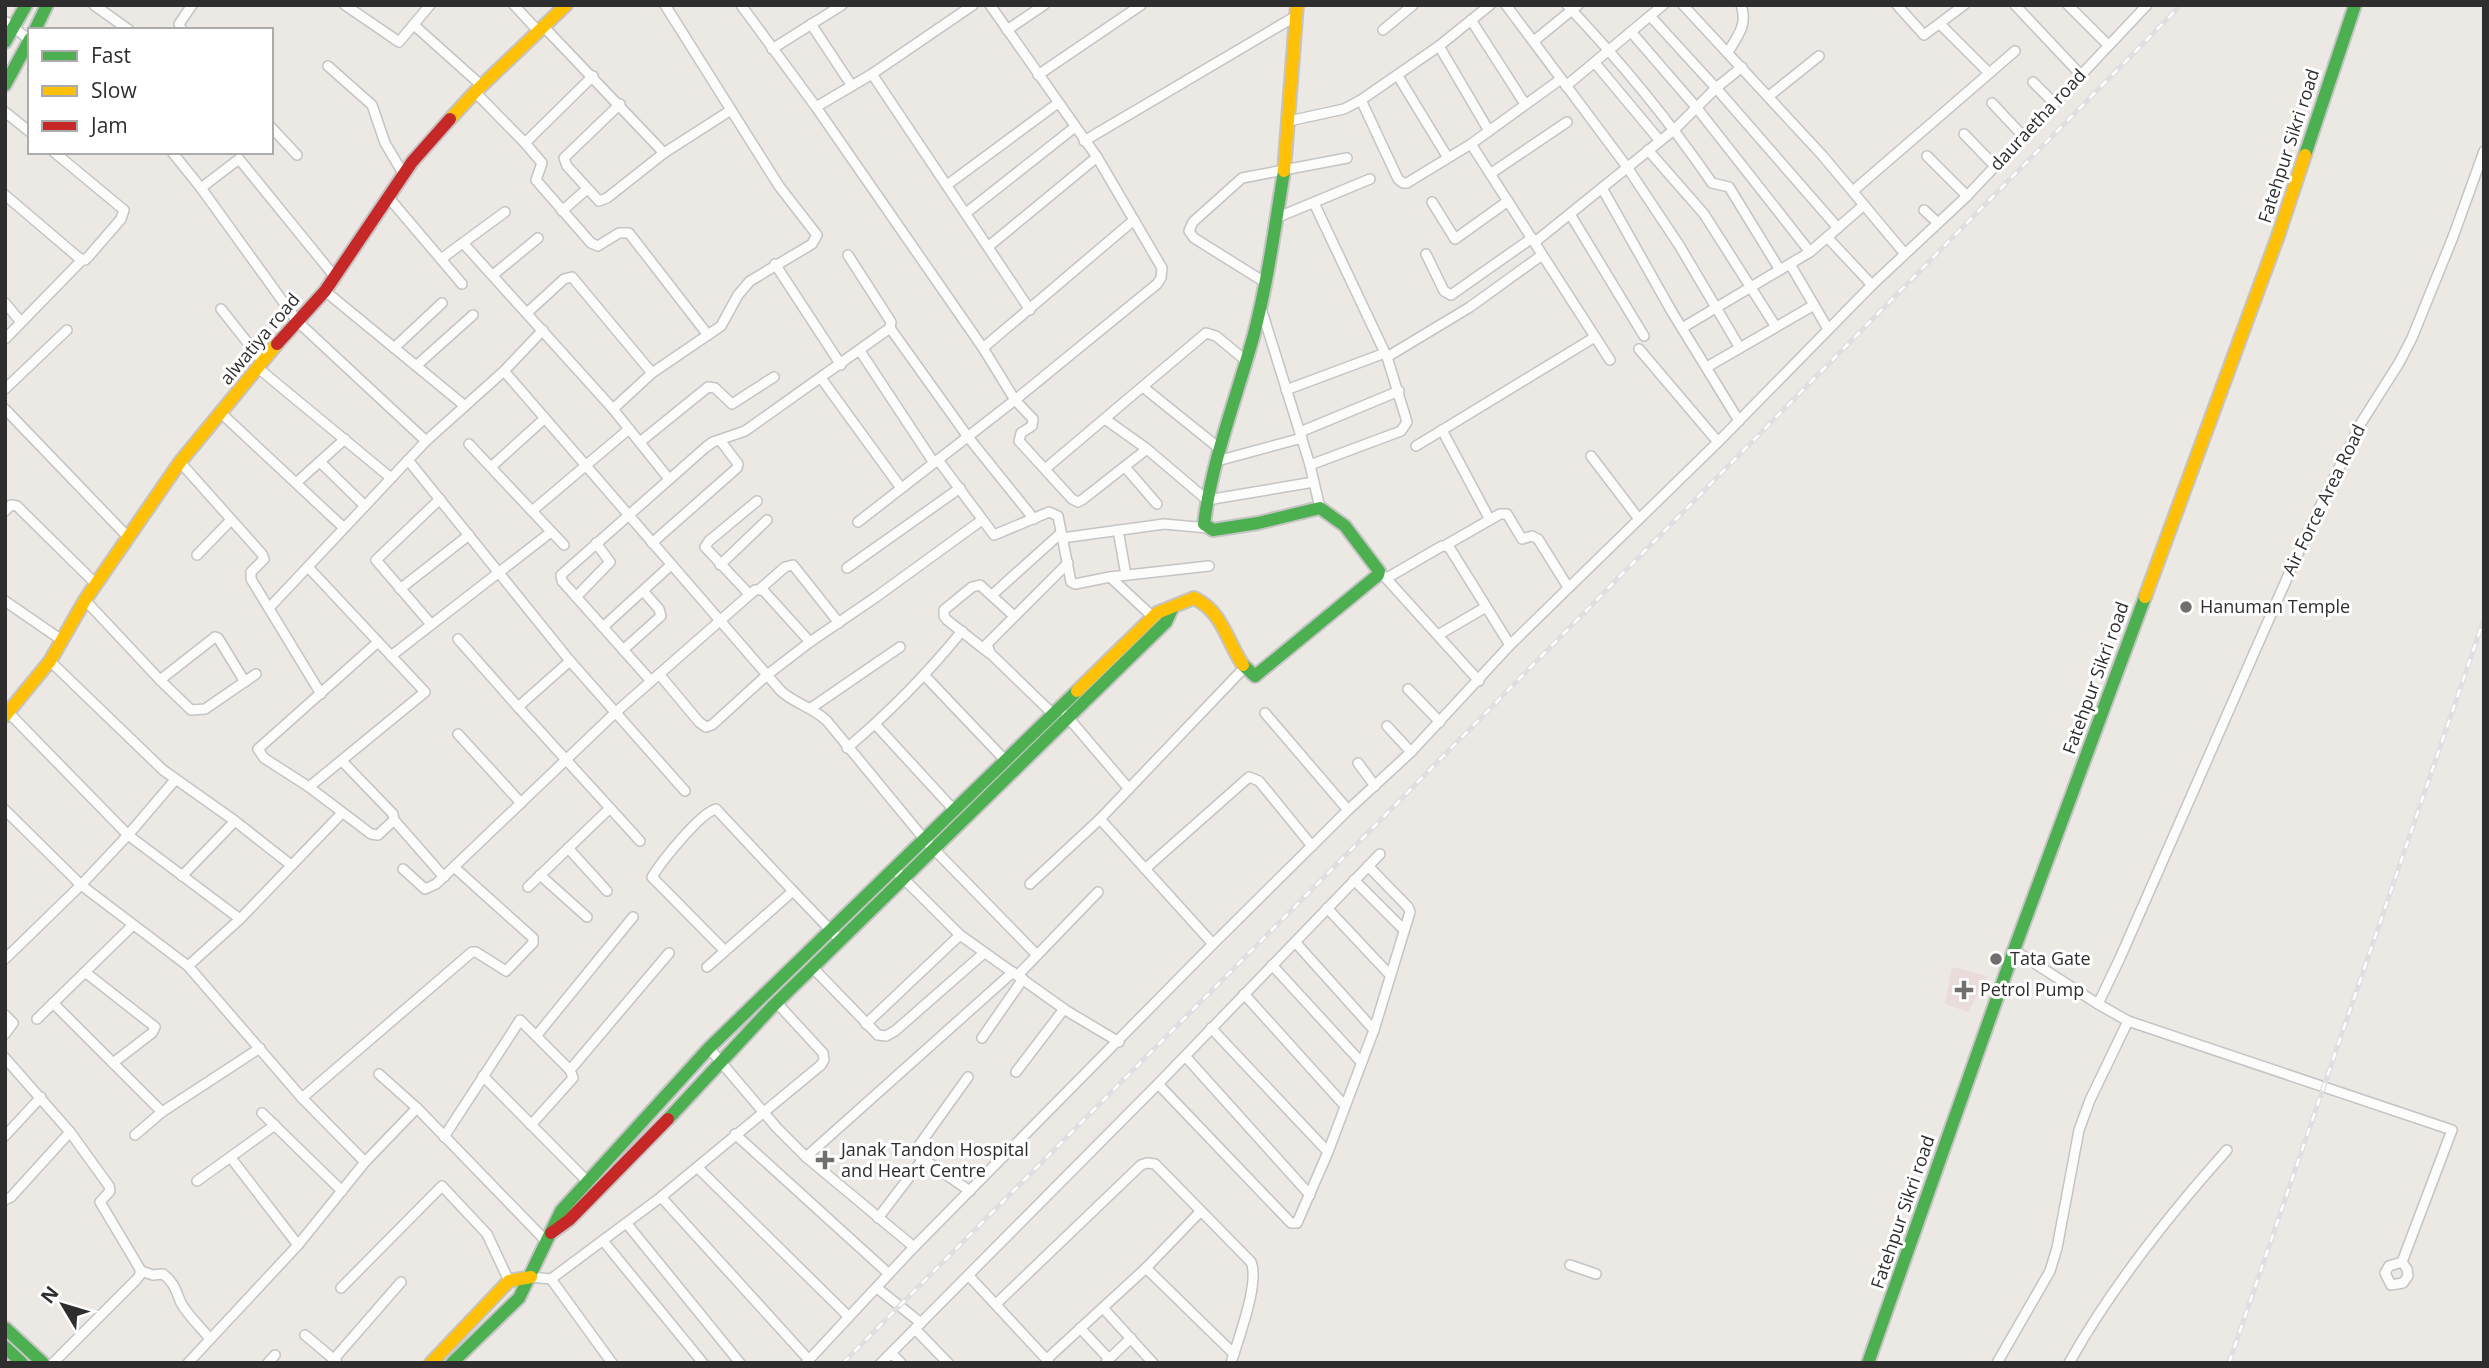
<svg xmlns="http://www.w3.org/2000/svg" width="2489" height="1368" font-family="'Open Sans',sans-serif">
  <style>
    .medical { fill: #e9dcdb }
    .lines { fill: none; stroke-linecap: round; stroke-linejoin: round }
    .street-casing { stroke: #c5c4c5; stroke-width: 12 }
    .fast-casing { stroke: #c5c4c5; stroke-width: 16 }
    .slow-casing { stroke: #c5c4c5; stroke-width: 16 }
    .jam-casing { stroke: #c5c4c5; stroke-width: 16 }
    .street { stroke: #fcfcfb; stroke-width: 9 }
    .fast { stroke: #4caf50; stroke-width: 12 }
    .slow { stroke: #ffc107; stroke-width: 12 }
    .jam { stroke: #c62828; stroke-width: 12 }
    .rail-casing { stroke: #dfdfe1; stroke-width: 5 }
    .rail { stroke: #fff; stroke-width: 2.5; stroke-dasharray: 8; stroke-linecap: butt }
    .poi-dot { fill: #706f6e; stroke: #fff; stroke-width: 2.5 }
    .labels { text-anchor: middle; stroke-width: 6; stroke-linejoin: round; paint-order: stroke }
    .street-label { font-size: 18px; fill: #2e2e2e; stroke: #fff }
    .poi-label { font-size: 18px; fill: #2e2e2e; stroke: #fff; text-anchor: start }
  </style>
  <rect width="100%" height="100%" fill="#ece8e4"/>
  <path class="medical" d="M1952 967 1987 976 1968 1012 1945 1004Z"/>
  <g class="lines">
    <g class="street-casing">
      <g id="street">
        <path d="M94 5 129 30"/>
        <path d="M345 5 399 42 430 5"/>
        <path d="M514 5 539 32"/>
        <path d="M741 5 816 107 983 348 1015 400 1033 419 1032 426 1021 433 1019 441 1072 499 1078 502 1082 500 1147 449"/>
        <path d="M1506 5 1627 167 1679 245 1740 348"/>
        <path d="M1567 5C1620 61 1668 119 1712 183L1729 187 1780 270"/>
        <path d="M1683 5 1822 155 1905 254"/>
        <path d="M1897 5 1924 35 1964 5"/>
        <path d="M2015 5 2081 75"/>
        <path d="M2068 5 2108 45"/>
        <path d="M1651 17 1716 88 1742 67"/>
        <path d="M1471 20 1525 104"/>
        <path d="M5 21 30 40"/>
        <path d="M811 24 852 86"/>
        <path d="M1940 24 1989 73"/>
        <path d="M414 25 482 86"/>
        <path d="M544 27 664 153"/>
        <path d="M182 30 179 24 192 5"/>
        <path d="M1007 30 1044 5"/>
        <path d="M1383 30 1413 5"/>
        <path d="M1632 33 1696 107 1810 252"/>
        <path d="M1534 41 1578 5"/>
        <path d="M1439 46 1489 131"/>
        <path d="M772 49 842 5"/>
        <path d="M1728 52C1738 36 1748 24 1741 5"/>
        <path d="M1595 63 1660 141"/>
        <path d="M328 66 372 105 385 143 404 175"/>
        <path d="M872 74 1030 310"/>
        <path d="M1038 75 1141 5"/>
        <path d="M1398 76 1448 158"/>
        <path d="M2033 82 2054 103"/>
        <path d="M1566 86 1663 5"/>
        <path d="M475 92 525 143 593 76"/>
        <path d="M1769 96 1819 56"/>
        <path d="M1361 100 1398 179 1403 183H1407L1471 144 1561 79"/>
        <path d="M1992 103 2023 136"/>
        <path d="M620 104 564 158 567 166 599 201 607 198 664 153 731 110"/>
        <path d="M816 107 872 74 973 5"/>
        <path d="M5 112 30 132"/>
        <path d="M1289 121 1344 109 1361 100 1439 46 1490 5"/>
        <path d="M271 127 297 155"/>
        <path d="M1964 134 1995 166"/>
        <path d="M1084 141 1296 16"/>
        <path d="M525 143 542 163 536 180 591 243 598 246 619 233H629L708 335"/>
        <path d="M1471 144 1610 360"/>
        <path d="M1648 150 1704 214 1776 327"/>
        <path d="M172 152 201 188 297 321 426 441"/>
        <path d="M1927 156 1967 196"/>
        <path d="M1490 174 1567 122"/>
        <path d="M947 185 1058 103"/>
        <path d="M201 188 239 159 335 277"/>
        <path d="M1602 188 1672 312 1739 421"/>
        <path d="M1853 191 2015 51"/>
        <path d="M5 195 79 258 85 260 89 256 121 219 124 210 54 152"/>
        <path d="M389 198 462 284"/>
        <path d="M1432 202 1455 239 1508 201"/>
        <path d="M1924 210 1938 223"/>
        <path d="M562 211 587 189"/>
        <path d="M966 213 1075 127"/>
        <path d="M1570 214 1644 336"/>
        <path d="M1276 218 1370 179"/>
        <path d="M1827 237 1872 285"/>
        <path d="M1535 242 1675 129 1716 88 1838 228"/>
        <path d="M463 243 613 409 669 479"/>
        <path d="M989 246 1097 157"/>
        <path d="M1426 254 1444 291 1451 295 1532 238"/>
        <path d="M441 259 505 212"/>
        <path d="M775 264 841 365"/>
        <path d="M1790 264 1828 329"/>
        <path d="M493 275 538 238"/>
        <path d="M1266 283 1194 238 1189 231 1193 222 1242 178 1347 158"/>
        <path d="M325 291 465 406"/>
        <path d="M5 303 21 322"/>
        <path d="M1261 308 1310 465 1320 508"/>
        <path d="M221 309 263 362"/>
        <path d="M528 312 564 279 572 277 652 373"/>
        <path d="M890 328 968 437 1034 519"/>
        <path d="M1682 328 1810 252 1864 205"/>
        <path d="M5 339 82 260"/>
        <path d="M394 348 442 303"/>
        <path d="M983 348 1134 220"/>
        <path d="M1639 349 1718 442"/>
        <path d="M860 351 934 463"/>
        <path d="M1387 357 1470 307 1542 255"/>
        <path d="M416 366 473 315"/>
        <path d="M1707 367 1814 305"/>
        <path d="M258 368 391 478"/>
        <path d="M504 371 781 691C795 704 813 707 827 721L925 840 1037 955"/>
        <path d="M821 378 901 488"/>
        <path d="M1143 387 1220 449"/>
        <path d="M5 389 67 330"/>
        <path d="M1286 390 1385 353"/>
        <path d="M5 409 128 537"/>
        <path d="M613 409 652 373 721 326 738 295 750 281 812 244 817 235 779 186 665 5"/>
        <path d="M221 413 344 528"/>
        <path d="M1105 419 1147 449 1207 500 1314 482"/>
        <path d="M1442 430 1490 520"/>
        <path d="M1300 432 1399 391"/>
        <path d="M640 442 708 387 715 388 732 404 774 377"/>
        <path d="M469 444 564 545"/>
        <path d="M1416 446 1595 337"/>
        <path d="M1591 456 1639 519"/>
        <path d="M408 460 570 661 685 791"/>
        <path d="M938 460 994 535 1049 512 1058 516 1071 582 1075 584 1110 577 1209 566"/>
        <path d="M1217 461 1302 438"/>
        <path d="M180 462 262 554 264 559 251 572V579L321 694"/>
        <path d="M320 462 365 506"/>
        <path d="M1310 465 1401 431 1407 422 1387 357 1314 203"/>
        <path d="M491 467 544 419"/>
        <path d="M1125 467 1157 504"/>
        <path d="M1045 469 1206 333 1216 336 1245 360"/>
        <path d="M296 483 345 439"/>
        <path d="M5 511 11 505 17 506 96 584"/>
        <path d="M532 511 629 429"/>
        <path d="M858 522 1015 400 1157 284 1161 278 1162 268 1097 157 990 5"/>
        <path d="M1118 530 1126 575"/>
        <path d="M1062 538 1164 524 1208 528"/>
        <path d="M652 543 737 468 738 464 720 440"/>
        <path d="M1446 545 1500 514H1507L1522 539 1532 536 1538 539 1568 587"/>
        <path d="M197 555 231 520"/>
        <path d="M720 565 767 520"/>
        <path d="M308 567 425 692 309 787"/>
        <path d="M847 568 960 488"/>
        <path d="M1384 576 1479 681"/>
        <path d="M1110 577 1153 617"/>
        <path d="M1387 578 1442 546 1449 547 1510 645"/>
        <path d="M761 588 785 567 793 565 839 623"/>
        <path d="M400 589 469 535"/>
        <path d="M749 594 705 547 709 541 757 501"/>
        <path d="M992 595 1061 533"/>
        <path d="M576 597 610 562 596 543"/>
        <path d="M85 600 160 680 191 710 205 709 256 674"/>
        <path d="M5 601 63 641"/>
        <path d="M270 607 426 441 504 371 543 330"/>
        <path d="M430 623 376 560 440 499"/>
        <path d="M603 627 671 565"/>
        <path d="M1438 635 1486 607"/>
        <path d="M458 639 518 707"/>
        <path d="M623 650 661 616 659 609 643 591"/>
        <path d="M989 653 947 620 944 616V610L972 587 980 585 1014 616"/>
        <path d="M391 656 551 532"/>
        <path d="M50 661 163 770 235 821 291 865"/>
        <path d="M570 661 518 707 640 841"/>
        <path d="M659 674 699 722 706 727 712 725 767 675 810 642 876 597 982 520"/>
        <path d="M925 676 1004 759"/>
        <path d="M160 680 215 637 218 638 245 682"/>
        <path d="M651 681 562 581 561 575 706 447 713 442 745 431 890 328 891 322 848 255"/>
        <path d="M1408 689 1440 722"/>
        <path d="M811 708 900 647"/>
        <path d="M8 712 128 835 240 919"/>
        <path d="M1265 713 1348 810"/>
        <path d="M1054 715 990 653 987 644 1068 563"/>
        <path d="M1066 715 1129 789"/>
        <path d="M875 724 954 810"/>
        <path d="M1387 726 1411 752"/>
        <path d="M458 734 521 803"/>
        <path d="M847 748C890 712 927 674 962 631"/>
        <path d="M342 761 393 814 394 820 378 835 371 834 309 787 264 758 258 749 378 642"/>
        <path d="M1358 763 1375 786"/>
        <path d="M5 810 81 885 188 966 302 1098 365 1162 298 1245 188 1363"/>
        <path d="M1100 819 1213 944"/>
        <path d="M394 820 444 877"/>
        <path d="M568 848 607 891"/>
        <path d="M403 869 425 889 436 884 616 712 755 590H763L810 642"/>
        <path d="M894 869 960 935 1067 1011 1119 1042"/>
        <path d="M1145 869 1249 777 1259 781 1312 846"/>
        <path d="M540 875 587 917"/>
        <path d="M182 876 235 821"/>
        <path d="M1354 880 1404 930"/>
        <path d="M1030 884 1100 819 1245 667"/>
        <path d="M528 887 610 808"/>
        <path d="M1327 908 1390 975"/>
        <path d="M1295 942 1374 1030"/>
        <path d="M2014 950 2098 1004 2128 1021 2452 1130 2402 1262 2389 1266 2385 1273 2391 1285 2403 1283 2408 1276 2407 1269 2402 1262"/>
        <path d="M725 951 652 877C661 862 700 813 716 809L793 891"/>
        <path d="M5 959 81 885 128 835 175 780"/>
        <path d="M1272 965 1361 1062"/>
        <path d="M188 966 240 919 342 813"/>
        <path d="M707 967 793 891 840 940"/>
        <path d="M812 967 878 1035 886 1036 895 1031 984 953"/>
        <path d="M85 972 155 1027 152 1033 113 1063"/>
        <path d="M1018 975 1098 892"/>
        <path d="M1244 994 1345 1106"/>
        <path d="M53 1003 162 1112"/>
        <path d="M2098 1004 2120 958 2306 535 2361 423 2399 363 2412 338 2453 237 2484 151"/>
        <path d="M5 1015 13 1023 5 1034"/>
        <path d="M37 1019 133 925"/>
        <path d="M866 1024 960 935"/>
        <path d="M1211 1028 1328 1152"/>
        <path d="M537 1035 633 917"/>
        <path d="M982 1038 1023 979"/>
        <path d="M709 1048 777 1128 806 1157 914 1247"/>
        <path d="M1185 1056 1310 1195"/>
        <path d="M5 1058 70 1132 109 1186 110 1191 100 1202 140 1269V1275L136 1280 53 1363"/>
        <path d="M570 1070 669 953"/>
        <path d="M1016 1072 1064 1009"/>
        <path d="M379 1074 417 1108 546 1241"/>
        <path d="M483 1076 587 1181"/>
        <path d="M968 1077 915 1151 919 1156 970 1191"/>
        <path d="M1158 1084 1291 1223H1297L1328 1152 1374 1030 1410 912 1408 907 1368 866"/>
        <path d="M302 1098 472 952H476L506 971 533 943V938L454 867"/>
        <path d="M262 1113 342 1191"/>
        <path d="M735 1134 888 1273"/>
        <path d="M135 1135 162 1112 260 1048"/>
        <path d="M5 1136 41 1097"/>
        <path d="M444 1137 520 1020 570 1070 573 1078 531 1125"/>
        <path d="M806 1157 1013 972"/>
        <path d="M231 1158 298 1245"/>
        <path d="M365 1162 417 1108"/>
        <path d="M698 1168 848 1316"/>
        <path d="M197 1181 275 1125"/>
        <path d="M661 1197 809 1360"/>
        <path d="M5 1200 11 1197 70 1132"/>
        <path d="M878 1218 923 1159"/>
        <path d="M627 1224 740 1363"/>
        <path d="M604 1242 703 1363"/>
        <path d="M1570 1265 1596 1274"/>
        <path d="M1146 1268 1234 1354"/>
        <path d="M141 1271 153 1275 163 1274C174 1282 176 1291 181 1303 188 1316 202 1328 210 1339"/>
        <path d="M969 1276 1049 1362"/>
        <path d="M531 1277 551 1279 612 1363"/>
        <path d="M551 1279 661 1197 821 1065 824 1060 823 1053 776 1002"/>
        <path d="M341 1288 442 1186 487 1234 509 1281"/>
        <path d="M877 1288 921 1323"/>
        <path d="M996 1304 1141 1165 1147 1163 1155 1164 1251 1262C1260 1282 1238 1340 1231 1363"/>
        <path d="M1103 1308 1153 1363"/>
        <path d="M1080 1328 1109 1359"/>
        <path d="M915 1329 948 1363"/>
        <path d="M305 1335 337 1362"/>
        <path d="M891 1353 901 1363"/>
        <path d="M334 1359 401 1282"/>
        <path d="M1047 1359 1146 1268 1200 1212"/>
        <path d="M1106 1362 1131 1338"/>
        <path d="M268 1363 275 1355"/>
        <path d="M806 1363 914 1247 1213 944 1348 810 1411 752 1510 645 1718 442 1872 285 1967 196 2147 5"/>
        <path d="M881 1363 1158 1084 1380 854"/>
        <path d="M1997 1363 2050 1271 2057 1248 2079 1130 2090 1100 2128 1021"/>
        <path d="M2069 1363C2112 1286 2169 1215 2227 1150"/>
      </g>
    </g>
    <g class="fast-casing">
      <g id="fast">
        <path d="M35 30 47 5"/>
        <path d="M5 42 26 5"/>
        <path d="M5 85 30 39"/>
        <path d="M2305 155 2355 5"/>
        <path d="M1243 665 1255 676 1378 575 1379 571 1345 526 1320 508 1258 523 1213 530 1204 524C1212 459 1237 397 1254 334 1268 280 1275 226 1284 171"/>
        <path d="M668 1119 772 1007 1166 622 1172 609"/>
        <path d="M5 1328 43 1363"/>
        <path d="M5 1347 22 1363"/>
        <path d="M452 1363 519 1298 561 1211 709 1048 1077 691"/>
        <path d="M1868 1363 2014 950 2145 597"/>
      </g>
    </g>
    <g class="slow-casing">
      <g id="slow">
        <path d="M450 119 475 92 566 5"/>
        <path d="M1284 171 1297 5"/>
        <path d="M2145 597 2278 236 2305 155"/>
        <path d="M1077 691 1157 613 1194 598C1223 612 1226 640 1243 665"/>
        <path d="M5 716 50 661 85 600 180 462 277 344"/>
        <path d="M431 1363 509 1281 531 1277"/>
      </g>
    </g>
    <g class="jam-casing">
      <g id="jam">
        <path d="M277 344 325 291 412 162 450 119"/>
        <path d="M551 1233 569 1220 668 1119"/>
      </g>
    </g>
    <use href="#street" class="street"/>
    <use href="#fast" class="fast"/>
    <use href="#slow" class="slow"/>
    <use href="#jam" class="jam"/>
    <g class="rail-casing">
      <g id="rail">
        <path d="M843 1363 1356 845 2181 5"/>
        <path d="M2229 1363 2484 619"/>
      </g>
    </g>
    <use href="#rail" class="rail"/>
  </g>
  <g class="poi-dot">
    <circle cx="2186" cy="607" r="7"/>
    <circle cx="1996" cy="959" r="7"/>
    <path d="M1960.5 979.5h7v7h7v7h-7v7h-7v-7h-7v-7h7z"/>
    <path d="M821.5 1149.5h7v7h7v7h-7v7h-7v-7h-7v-7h7z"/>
  </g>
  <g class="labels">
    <g class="street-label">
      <text transform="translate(2038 120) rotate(-47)" y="6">dauraetha road</text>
      <text transform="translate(2289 146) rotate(-72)" y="6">Fatehpur Sikri road</text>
      <text transform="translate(260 339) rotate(-50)" y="6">alwatiya road</text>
      <text transform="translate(2324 500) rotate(-64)" y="6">Air Force Area Road</text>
      <text transform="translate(2096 678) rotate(-70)" y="6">Fatehpur Sikri road</text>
      <text transform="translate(1903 1212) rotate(-71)" y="6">Fatehpur Sikri road</text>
    </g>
    <g class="poi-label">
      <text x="2200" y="613">Hanuman Temple</text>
      <text x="2010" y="965">Tata Gate</text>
      <text x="1980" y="996">Petrol Pump</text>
      <text x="841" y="1156">Janak Tandon Hospital<tspan x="841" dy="21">and Heart Centre</tspan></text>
    </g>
  </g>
  <rect width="2489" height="1368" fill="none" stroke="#2e2e2e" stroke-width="14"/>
  <rect x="28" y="28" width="245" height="126" fill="#ffffff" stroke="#ababab" stroke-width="2"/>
  <rect x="42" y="51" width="35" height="10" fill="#4caf50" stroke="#ababab" stroke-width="2"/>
  <text x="91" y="63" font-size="21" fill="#2e2e2e">Fast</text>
  <rect x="42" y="86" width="35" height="10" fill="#ffc107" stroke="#ababab" stroke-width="2"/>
  <text x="91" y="98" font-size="21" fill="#2e2e2e">Slow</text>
  <rect x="42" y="121" width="35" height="10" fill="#c62828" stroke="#ababab" stroke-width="2"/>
  <text x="91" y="133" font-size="21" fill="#2e2e2e">Jam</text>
  <g transform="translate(63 1305) rotate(308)" stroke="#ffffff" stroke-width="5" paint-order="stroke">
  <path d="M0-5L12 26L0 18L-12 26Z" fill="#2e2e2e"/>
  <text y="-10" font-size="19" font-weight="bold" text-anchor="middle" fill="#2e2e2e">N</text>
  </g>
</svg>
